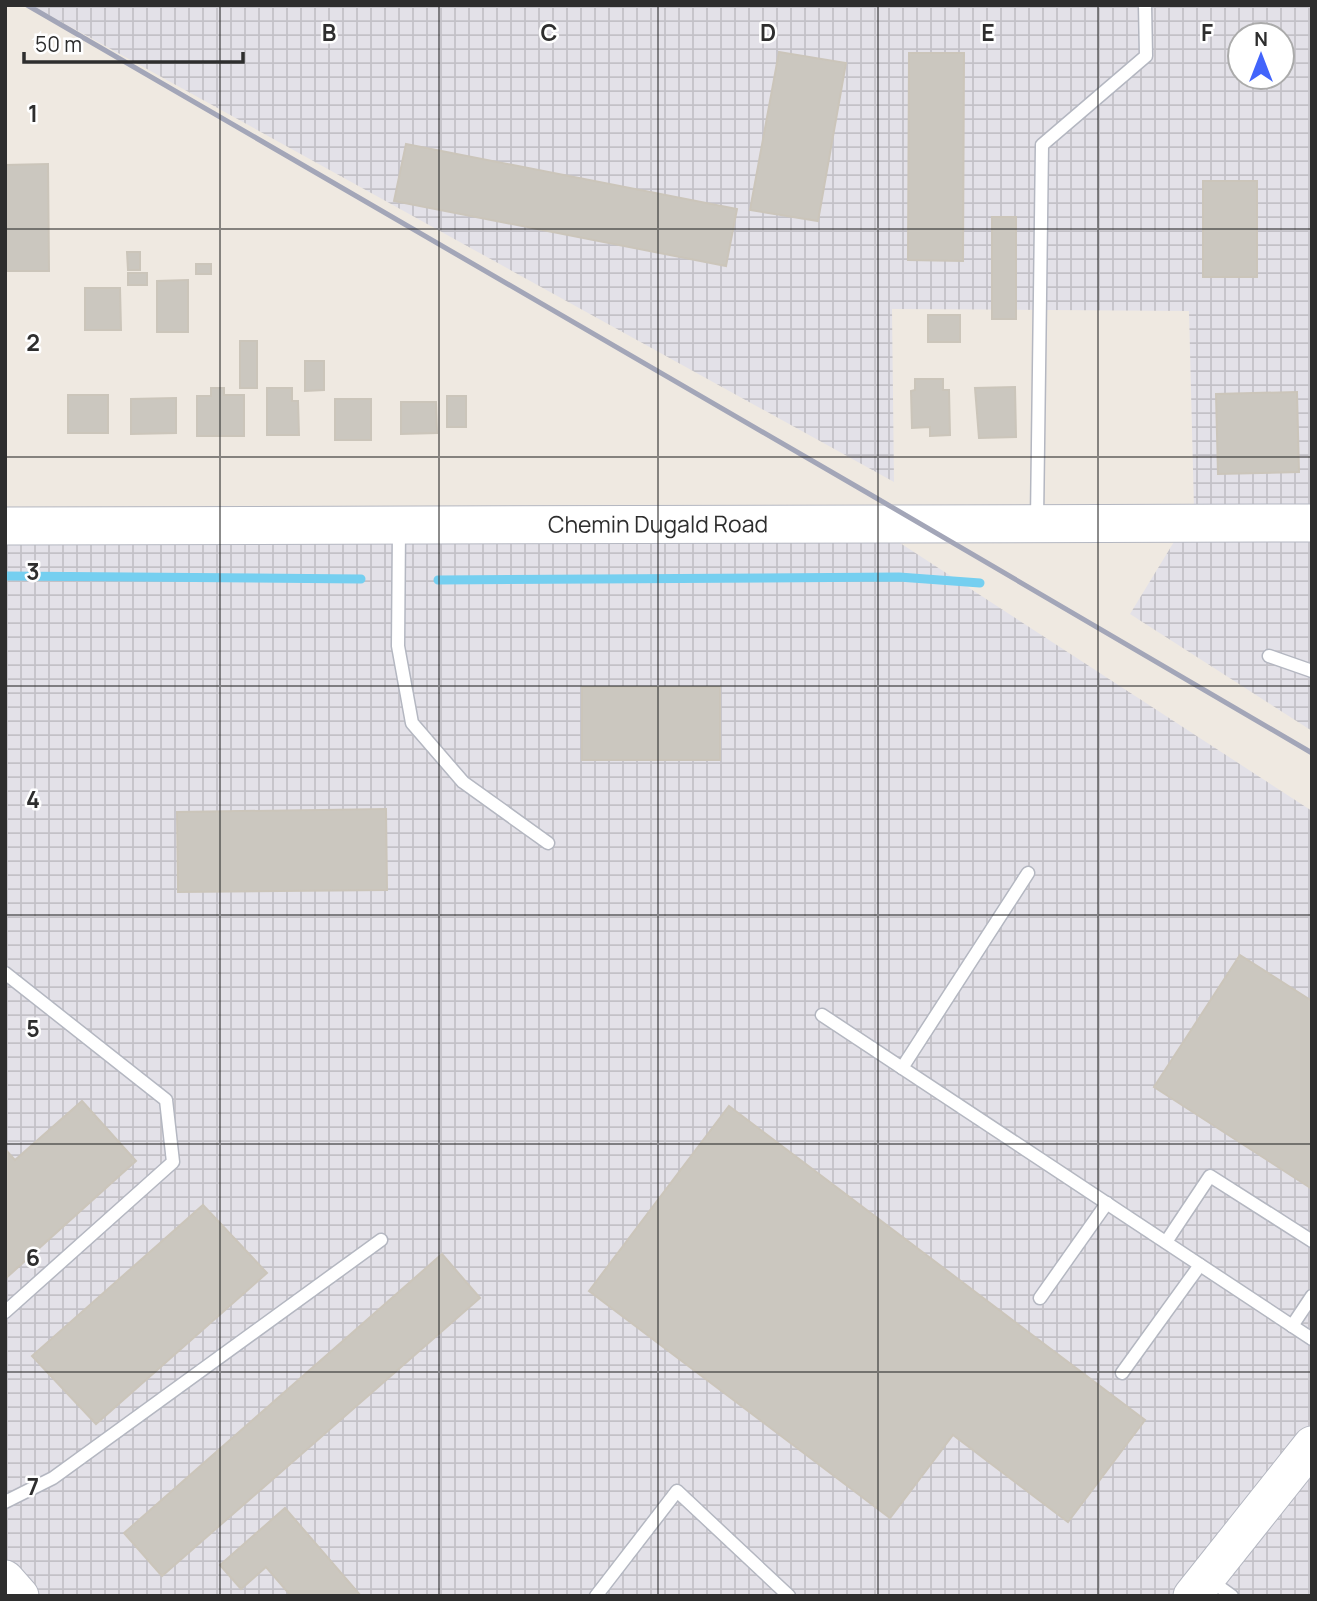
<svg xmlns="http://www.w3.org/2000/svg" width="1317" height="1601" font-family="Manrope,sans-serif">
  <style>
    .industrial { fill: url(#industrial-grid); fill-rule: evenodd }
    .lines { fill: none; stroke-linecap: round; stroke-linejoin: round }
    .stream { stroke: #75cff0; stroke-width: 9 }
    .building { fill: #cbc7bf; stroke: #cbc5ba; stroke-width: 2 }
    .lane-casing { stroke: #b4b7c1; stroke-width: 15 }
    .secondary-casing { stroke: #b4b7c1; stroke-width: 39 }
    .lane { stroke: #fff; stroke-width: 12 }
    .secondary { stroke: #fff; stroke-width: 37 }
    .rail { stroke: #a3a6b8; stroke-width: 5 }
    .grid { fill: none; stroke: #2e2e2e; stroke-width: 2; stroke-opacity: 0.55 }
    .labels { text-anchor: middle; stroke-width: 5; stroke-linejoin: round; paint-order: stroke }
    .street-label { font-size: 23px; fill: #2e2e2e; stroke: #fff }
    .grid-label { font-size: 23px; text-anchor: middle; font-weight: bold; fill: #2e2e2e; stroke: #fff; stroke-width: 5; stroke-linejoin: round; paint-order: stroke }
  </style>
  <defs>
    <pattern id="industrial-grid" width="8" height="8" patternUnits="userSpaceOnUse" patternTransform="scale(1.75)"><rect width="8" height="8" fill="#e3e1e8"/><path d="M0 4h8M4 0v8" fill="none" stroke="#c3c1c7"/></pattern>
  </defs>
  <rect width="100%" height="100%" fill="#efe9e1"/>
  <g class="industrial">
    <path d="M31 5H1312V731L1130 614 1194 509 1189 311 892 309 894 482ZM1240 35H1282V77H1240Z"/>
    <path d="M897 541 1312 811V1596H5V543Z"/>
  </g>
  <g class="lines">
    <g class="stream">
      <path d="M5 576 361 579"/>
      <path d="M438 580 899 577 980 583"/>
    </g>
  </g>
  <g class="building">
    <path d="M779 52 846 63 818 221 750 210Z"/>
    <path d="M909 53H964L963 261 908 260Z"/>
    <path d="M406 144 737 209 726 266 394 201Z"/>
    <path d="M48 164 49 271H5V165Z"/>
    <rect x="1203" y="181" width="54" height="96"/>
    <rect x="992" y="217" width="24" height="102"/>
    <path d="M127 252H140V270H128Z"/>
    <rect x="196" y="264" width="15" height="10"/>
    <rect x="128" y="273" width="19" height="12"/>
    <path d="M188 280V332H157V281Z"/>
    <path d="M85 288H120L121 330H85Z"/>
    <rect x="928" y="315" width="32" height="27"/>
    <rect x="240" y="341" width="17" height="47"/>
    <path d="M305 361H324V390L305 391Z"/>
    <path d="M915 379H943V390H949L950 435 930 436V427L912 428 911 391 915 390Z"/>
    <path d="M1015 387 1016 437 979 438 975 388Z"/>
    <path d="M211 388H224V395H244V436H197V396H211Z"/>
    <path d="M267 388H292V401H298L299 435H267Z"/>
    <path d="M1297 392 1299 472 1218 474 1216 394Z"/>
    <rect x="68" y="395" width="40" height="38"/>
    <rect x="447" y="396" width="19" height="31"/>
    <path d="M176 398V433L131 434V399Z"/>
    <rect x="335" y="399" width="36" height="41"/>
    <path d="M401 402H436L437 433 401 434Z"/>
    <rect x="582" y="687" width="138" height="73"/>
    <path d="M386 809 387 890 178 892 177 812Z"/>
    <path d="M1240 955 1312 1001V1189L1154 1087Z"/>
    <path d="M82 1101 136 1161 5 1279V1149L15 1160Z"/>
    <path d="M729 1106 1145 1420 1068 1522 953 1435 890 1518 589 1291Z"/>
    <path d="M203 1205 267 1273 96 1424 32 1356Z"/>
    <path d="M442 1254 480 1298 162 1576 124 1533Z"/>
    <path d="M285 1508 361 1596H291L266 1567 241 1589 220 1565Z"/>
  </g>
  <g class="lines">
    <g class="lane-casing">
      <g id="lane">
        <path d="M1037 520 1042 145 1146 56 1145 5"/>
        <path d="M399 529 398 646 412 723 463 782 548 843"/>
        <path d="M1269 656 1312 671"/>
        <path d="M5 973 166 1100 173 1162 5 1312"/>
        <path d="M822 1015 1312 1339"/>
        <path d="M902 1068 1028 873"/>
        <path d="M1166 1242 1210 1176 1312 1241"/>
        <path d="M1040 1298 1107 1203"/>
        <path d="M1292 1326 1312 1296"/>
        <path d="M1122 1373 1200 1265"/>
        <path d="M5 1502 53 1478 381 1240"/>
        <path d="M1210 1580 1232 1596"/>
        <path d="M596 1596 677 1491 789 1596"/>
      </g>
    </g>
    <g class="secondary-casing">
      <g id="secondary">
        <path id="s1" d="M5 526 1312 523"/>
        <path d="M5 1579 20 1596"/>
        <path d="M1192 1596 1312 1445"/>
      </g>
    </g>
    <use href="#lane" class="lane"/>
    <use href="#secondary" class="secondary"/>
    <path class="rail" d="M27 5 866 492 1312 753"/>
  </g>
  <path class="grid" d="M220 5V1596M439 5V1596M658 5V1596M878 5V1596M1098 5V1596M5 229H1312M5 457H1312M5 686H1312M5 915H1312M5 1144H1312M5 1372H1312"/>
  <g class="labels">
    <g class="street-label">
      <text dy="8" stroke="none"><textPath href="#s1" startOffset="653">Chemin Dugald Road</textPath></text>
    </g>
  </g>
  <g class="grid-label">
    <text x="329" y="41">B</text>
    <text x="549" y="41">C</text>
    <text x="768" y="41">D</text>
    <text x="988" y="41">E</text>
    <text x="1207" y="41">F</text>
    <text x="33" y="122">1</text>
    <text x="33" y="351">2</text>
    <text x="33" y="580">3</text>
    <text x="33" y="808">4</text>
    <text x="33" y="1037">5</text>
    <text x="33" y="1266">6</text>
    <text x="33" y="1495">7</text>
  </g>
  <rect width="1317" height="1601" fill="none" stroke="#2e2e2e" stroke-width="14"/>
  <g transform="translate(1261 56)"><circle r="33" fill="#ffffff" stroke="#ababab" stroke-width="2"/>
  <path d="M0-5L12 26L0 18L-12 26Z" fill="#4264fb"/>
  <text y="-10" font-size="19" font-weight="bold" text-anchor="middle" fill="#2e2e2e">N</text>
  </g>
  <path d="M24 52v10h219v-10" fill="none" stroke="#2e2e2e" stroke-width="3.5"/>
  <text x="35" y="52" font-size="21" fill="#2e2e2e" stroke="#ffffff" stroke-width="5" paint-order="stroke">50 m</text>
</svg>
